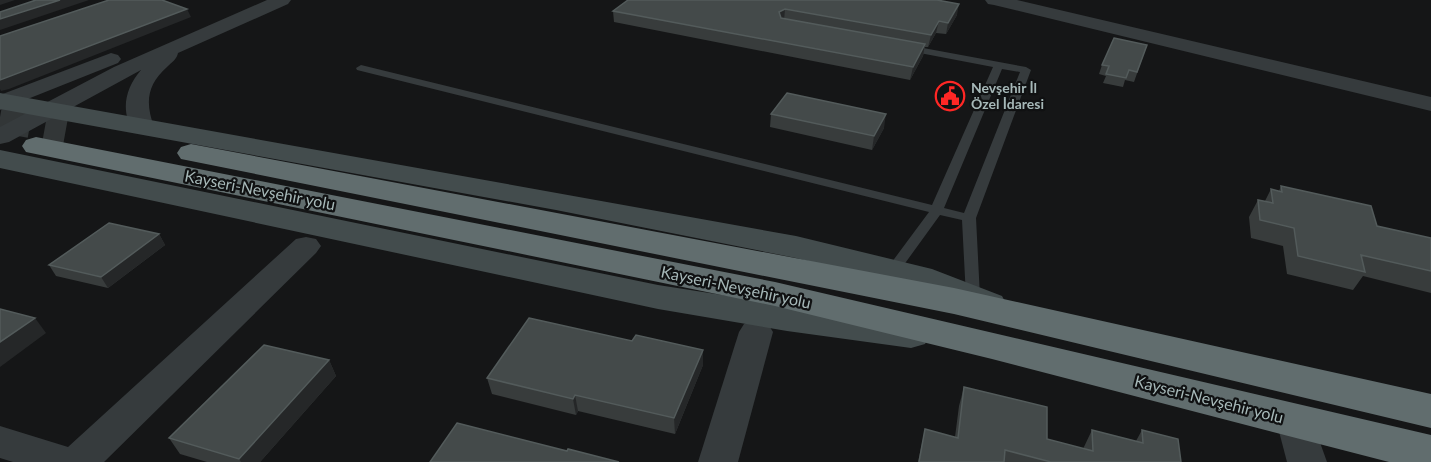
<svg xmlns="http://www.w3.org/2000/svg" width="1431" height="462" font-family="Lato,sans-serif">
  <style>
    .lines { fill: none; stroke-linecap: round; stroke-linejoin: round }
    .highway-tunnel { stroke: #323637; stroke-width: 31; stroke-dasharray: 31 15; stroke-linecap: butt }
    .lane { fill: #363b3d; fill-rule: evenodd }
    .street { fill: #363b3d; fill-rule: evenodd }
    .secondary { fill: #434c4d; fill-rule: evenodd }
    .highway { fill: #616d6e; fill-rule: evenodd }
    .wall { fill: #383c3c }
    .shaded-wall { fill: #252728 }
    .building { fill: #444a4a; stroke: #535b5b; stroke-width: 1.5 }
    .labels { text-anchor: middle; stroke-width: 4.5; stroke-linejoin: round; paint-order: stroke }
    .far-poi-label { font-size: 14px; font-weight: bold; fill: #a6b8b8; stroke: #101112; text-anchor: start }
    .street-label { font-size: 16px; fill: #a6b8b8; stroke: #101112 }
  </style>
  <rect width="100%" height="100%" fill="#151617"/>
  <g class="lines">
    <path class="highway-tunnel" d="M0 117 66 129"/>
    <path class="lane" d="M907 45 1026 67 1031 70 976 218 980 297 978 301H968L966 297 962 220 940 215 898 273 893 275 886 270 929 212 357 70 356 68 361 65 932 205 993 67 904 50V46ZM1002 69 1020 72 964 213 944 208Z"/>
    <g class="street">
      <path d="M267 0H291L288 4 178 53C177 59 172 62 167 67 147 85 145 102 154 127L150 132 142 134 134 132C120 112 125 88 141 70L9 142 0 144V127L114 67Z"/>
      <path d="M985 0H1017L1431 97V111L994 5 988 4Z"/>
      <path d="M111 53 118 55 121 59 118 63 0 110V95Z"/>
      <path d="M306 237 316 239 321 246 316 253 104 462H13L0 458V426L68 447 296 239Z"/>
      <path d="M756 320 768 324 773 332 738 462H698L739 332 744 324Z"/>
      <path d="M1295 405 1308 409 1327 462H1287L1276 420 1282 409Z"/>
    </g>
    <g class="secondary">
      <path d="M0 93 796 236 932 269 1002 296 1007 305 1002 314 989 318 908 286 796 258 556 210 0 109Z"/>
      <path d="M0 150 658 285 787 305 911 320 925 324 930 334 925 344 911 348 787 331 658 309 0 168Z"/>
    </g>
    <g class="highway">
      <path d="M36 137 775 282 1431 435V462H1389L992 359 775 306 26 152 22 146 26 140Z"/>
      <path d="M191 144 954 288 1431 394V428L954 314 181 159 177 153 181 147Z"/>
    </g>
  </g>
  <g class="wall">
    <path d="M628 0 957 15 946 34 936 33 928 47H925L923 56 910 80 614 22 613 11Z"/>
    <path d="M1147 45 1134 82 1125 80 1123 87 1103 83 1106 76 1099 74 1102 65Z"/>
    <path d="M771 114 884 128 872 150 770 127Z"/>
    <path d="M1281 186 1377 226 1431 238V293L1363 276 1353 290 1287 274 1283 246 1251 238 1249 217 1258 200 1265 201 1271 189 1279 191Z"/>
    <path d="M159 234 165 245 108 288 56 276 49 265Z"/>
    <path d="M632 341 703 350V365L675 434 578 411 576 415 492 394 487 378Z"/>
    <path d="M329 360 336 376 260 462H207L180 454 169 438Z"/>
    <path d="M964 387 1047 439 1083 449 1092 430 1136 441 1142 430 1181 462H918L925 429 955 437 959 406Z"/>
  </g>
  <g class="shaded-wall">
    <path d="M0 0H15L0 5Z"/>
    <path d="M60 0H89L0 30V19Z"/>
    <path d="M959 4 957 15 946 34 948 23Z"/>
    <path d="M187 9 191 17 9 89 1 91 0 89V80Z"/>
    <path d="M785 9 784 21 779 24V12Z"/>
    <path d="M939 21 936 33 928 47 931 35Z"/>
    <path d="M925 44 923 56 910 80 913 67Z"/>
    <path d="M886 114 884 128 872 150 874 136Z"/>
    <path d="M159 234 165 245 108 288 101 277Z"/>
    <path d="M35 318 46 333 0 367V342Z"/>
    <path d="M703 350V365L675 434 674 418Z"/>
    <path d="M329 360 336 376 260 462H241L239 459Z"/>
    <path d="M575 395 578 411 576 415 573 399Z"/>
  </g>
  <g class="building">
    <path d="M36 0H60L0 19V12Z"/>
    <path d="M109 0H162L187 9 0 80V36Z"/>
    <path d="M628 0H937L959 4 948 23 939 21 931 35 785 9 779 12 781 18 925 44 913 67 613 11Z"/>
    <path d="M1114 38 1147 45 1137 72 1129 70 1126 78 1106 74 1109 66 1102 65Z"/>
    <path d="M787 93 886 114 874 136 771 114Z"/>
    <path d="M1281 186 1371 206 1377 226 1431 238V271L1361 255 1365 272 1298 256 1294 228 1260 220 1258 200 1273 203 1271 189 1282 192Z"/>
    <path d="M109 223 159 234 101 277 49 265Z"/>
    <path d="M0 309 35 318 0 342Z"/>
    <path d="M529 318 632 341 636 335 703 350 674 418 575 395 573 399 487 378Z"/>
    <path d="M264 345 329 360 239 459 169 438Z"/>
    <path d="M964 387 1047 407V439L1093 451 1092 430 1143 443 1142 430 1178 439 1181 462H1051L1005 450 1004 462H919L925 429 958 438Z"/>
    <path d="M457 423 567 451 568 449 619 462H430Z"/>
  </g>
  <defs>
    <g id="civic-ring" transform="scale(1.5)"><circle r="9.5" fill="#101112" stroke="#ff2725" stroke-width="1.5"/><path d="M-.6-6.5H3V-4.5H.6V-3L4-1V1h2V6H-6V1h2V-1L-.6-3ZM-1.2 2.5V6h2.4V2.5Z" fill="#ff2725"/></g>
  </defs>
  <g fill-rule="evenodd">
    <use href="#civic-ring" x="950" y="96"/>
  </g>
  <g class="labels">
    <g class="far-poi-label">
      <text x="971" y="93">Nevşehir İl<tspan x="971" dy="16">Özel İdaresi</tspan></text>
    </g>
    <g class="street-label">
      <text transform="translate(260 190) rotate(11)" y="6">Kayseri-Nevşehir yolu</text>
      <text transform="translate(736 287) rotate(12)" y="6">Kayseri-Nevşehir yolu</text>
      <text transform="translate(1209 399) rotate(14)" y="6">Kayseri-Nevşehir yolu</text>
    </g>
  </g>
</svg>
